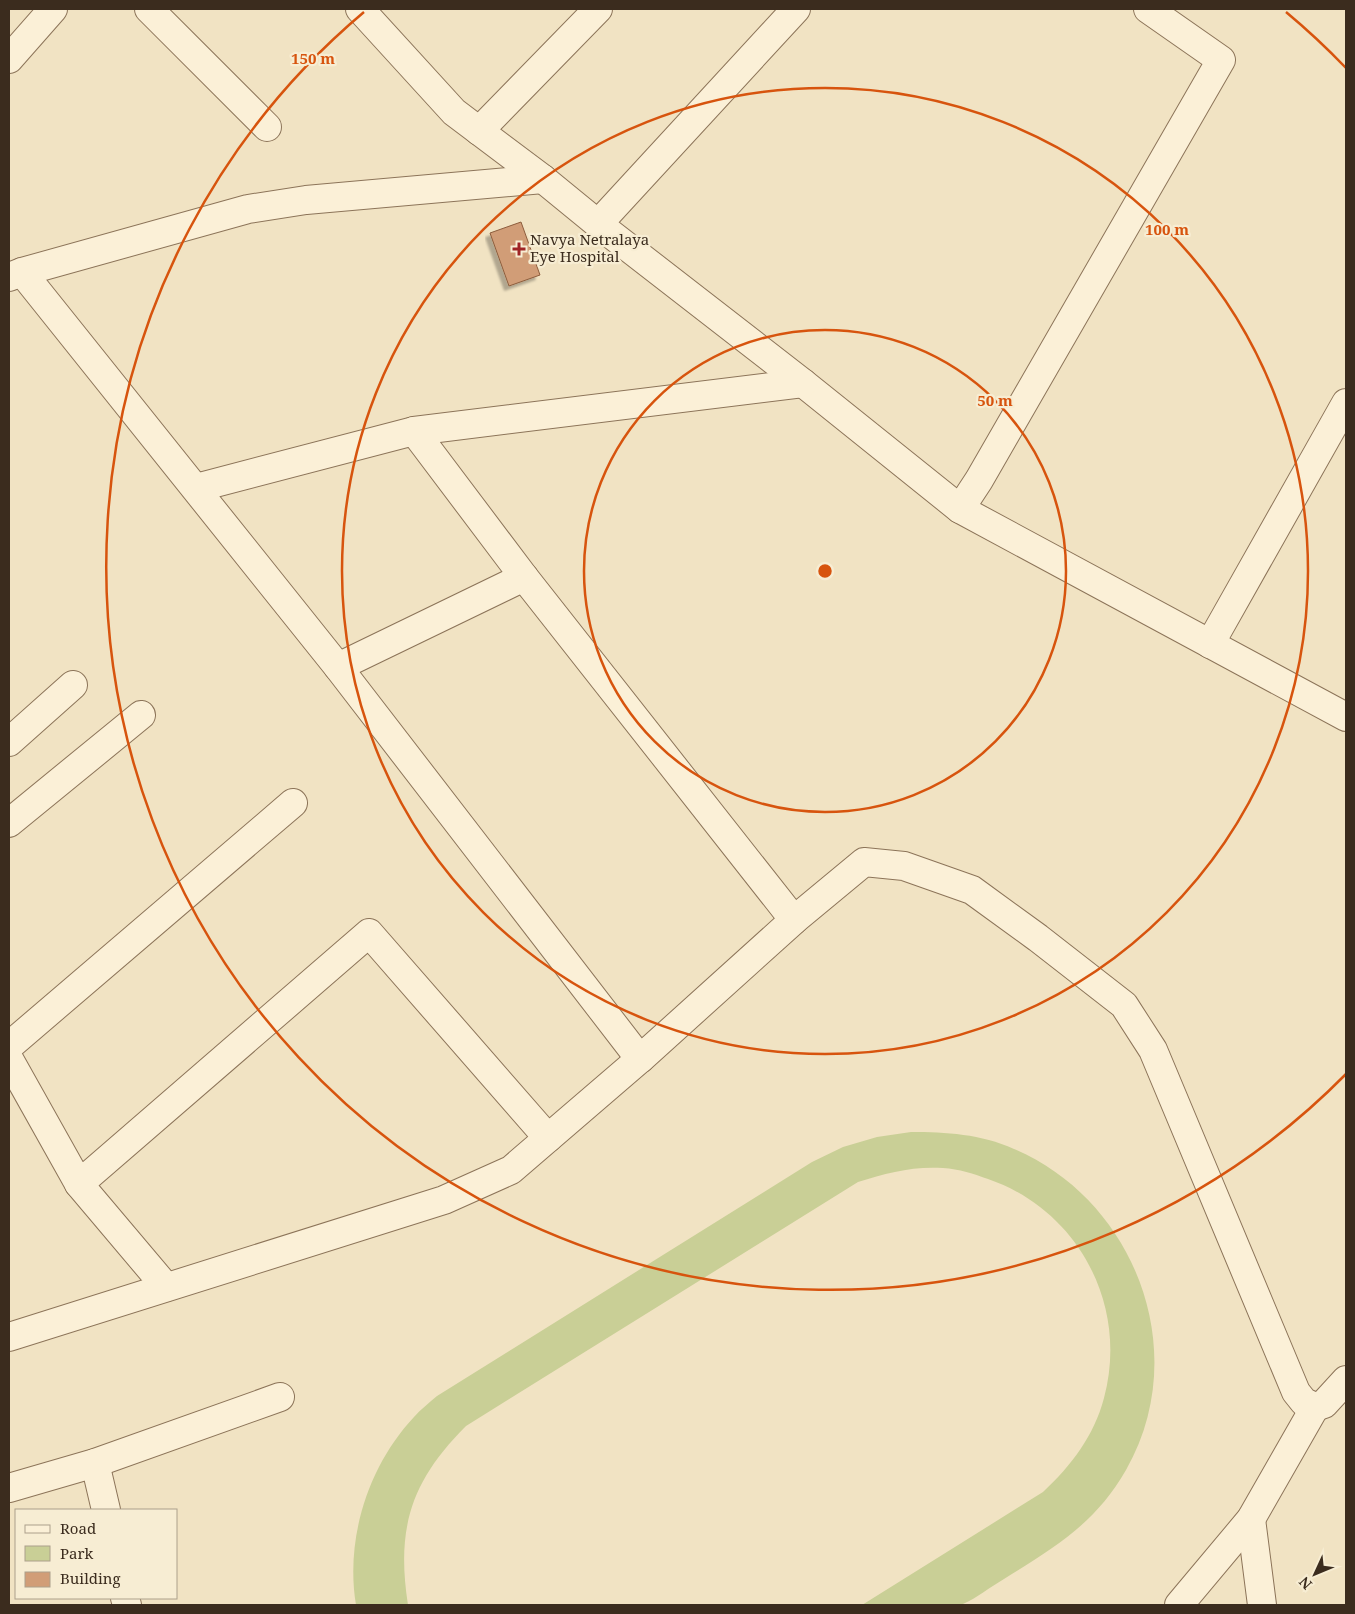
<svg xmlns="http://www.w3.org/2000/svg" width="1355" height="1614" font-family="'Noto Serif',serif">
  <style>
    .green { fill: #c9cf96 }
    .building { fill: #d19d77; stroke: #8d5d3d; filter: url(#shadow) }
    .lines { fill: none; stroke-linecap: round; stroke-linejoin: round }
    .minor-casing { stroke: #8c7459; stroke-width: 30 }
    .minor { stroke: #fbf0d7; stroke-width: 28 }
    .ring { fill: none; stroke: #d7540e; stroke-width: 2.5 }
    .poi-dot { fill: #9f2526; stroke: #f7edd3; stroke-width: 2 }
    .labels { text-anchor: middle; stroke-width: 4.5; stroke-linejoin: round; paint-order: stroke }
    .poi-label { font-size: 15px; fill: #3b2c1e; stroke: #f7edd3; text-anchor: start }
    .centre { fill: #d7540e; stroke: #f7edd3; stroke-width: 2.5 }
    .ring-label { font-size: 15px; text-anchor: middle; font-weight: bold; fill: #d7540e; stroke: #f7edd3; stroke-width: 4.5; stroke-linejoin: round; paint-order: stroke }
  </style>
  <defs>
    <filter id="shadow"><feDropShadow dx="-4.5" dy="4.5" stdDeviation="1" flood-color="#0004"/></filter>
  </defs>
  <rect width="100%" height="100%" fill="#f1e3c3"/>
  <path class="green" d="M911 1132C946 1132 981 1134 1014 1149 1136 1201 1193 1353 1126 1470 1095 1524 1055 1547 1004 1579 990 1587 977 1598 963 1604 956 1607 946 1605 939 1605 913 1605 887 1605 862 1605L1043 1492C1071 1466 1094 1436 1104 1398 1129 1305 1078 1210 988 1179 974 1174 959 1169 943 1168 913 1166 886 1173 858 1182L466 1426C411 1481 396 1528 408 1605H356C345 1539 368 1466 414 1417 421 1409 429 1403 437 1396L812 1162 843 1147 877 1137Z"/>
  <path class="building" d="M521 222 540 275 509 286 490 233Z"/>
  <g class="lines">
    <g class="minor-casing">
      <g id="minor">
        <path d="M149 9 267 127"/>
        <path d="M360 9 454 112 543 179 598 224 803 383 960 509 1346 717"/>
        <path d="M9 59 53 9"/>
        <path d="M479 131 598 9"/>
        <path d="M598 224 796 9"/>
        <path d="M22 272 338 667 640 1059"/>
        <path d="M9 277 22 272 248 209 306 200 543 179"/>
        <path d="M414 431 803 383"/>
        <path d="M196 488 414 431 524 577 794 920"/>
        <path d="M960 509 979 480 1221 60 1148 9"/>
        <path d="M1210 644 1346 403"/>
        <path d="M338 667 524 577"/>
        <path d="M9 742 73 685"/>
        <path d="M9 823 141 715"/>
        <path d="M9 1046 293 803"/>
        <path d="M9 1059 79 1184 369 933 548 1138"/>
        <path d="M79 1184 166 1287"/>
        <path d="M9 1337 444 1200 511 1170 640 1059 794 920 864 862 904 866 972 890 1038 938 1124 1005 1153 1050 1296 1392 1304 1402 1315 1407 1324 1404 1346 1380"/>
        <path d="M95 1463 106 1510"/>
        <path d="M9 1488 95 1463 280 1397"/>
        <path d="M1251 1519 1262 1605"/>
        <path d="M125 1598 127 1605"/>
        <path d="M1179 1605 1251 1519 1315 1407"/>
      </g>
    </g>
    <use href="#minor" class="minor"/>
  </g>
  <g class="ring">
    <circle cx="825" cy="571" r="241"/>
    <circle cx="825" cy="571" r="483"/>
    <path d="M1346 1074A724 724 0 1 1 364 12M1286 12A724 724 0 0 1 1346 68"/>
  </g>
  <path class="poi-dot" d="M516.5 241.5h5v5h5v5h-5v5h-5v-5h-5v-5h5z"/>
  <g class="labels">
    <g class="poi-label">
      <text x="530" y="245">Navya Netralaya<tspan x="530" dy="17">Eye Hospital</tspan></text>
    </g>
  </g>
  <circle cx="825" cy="571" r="8" class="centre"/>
  <g class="ring-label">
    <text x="313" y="64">150 m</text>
    <text x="1167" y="235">100 m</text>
    <text x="995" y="406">50 m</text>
  </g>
  <rect width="1355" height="1614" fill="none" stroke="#3b2c1e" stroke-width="20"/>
  <rect x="15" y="1509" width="162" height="90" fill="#f7edd3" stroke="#aca08b"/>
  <rect x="25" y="1525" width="25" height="8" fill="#fbf0d7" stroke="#aca08b"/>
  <text x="60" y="1534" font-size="15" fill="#3b2c1e">Road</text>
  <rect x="25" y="1546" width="25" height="15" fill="#c9cf96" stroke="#aca08b"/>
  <text x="60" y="1559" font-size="15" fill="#3b2c1e">Park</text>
  <rect x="25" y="1572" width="25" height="15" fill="#d19d77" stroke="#aca08b"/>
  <text x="60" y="1584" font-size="15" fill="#3b2c1e">Building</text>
  <g transform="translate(1315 1574) rotate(226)" stroke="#f7edd3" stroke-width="4" paint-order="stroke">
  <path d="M0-4L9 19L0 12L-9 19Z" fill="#3b2c1e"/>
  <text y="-8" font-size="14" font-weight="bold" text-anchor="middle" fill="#3b2c1e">N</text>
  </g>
</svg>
